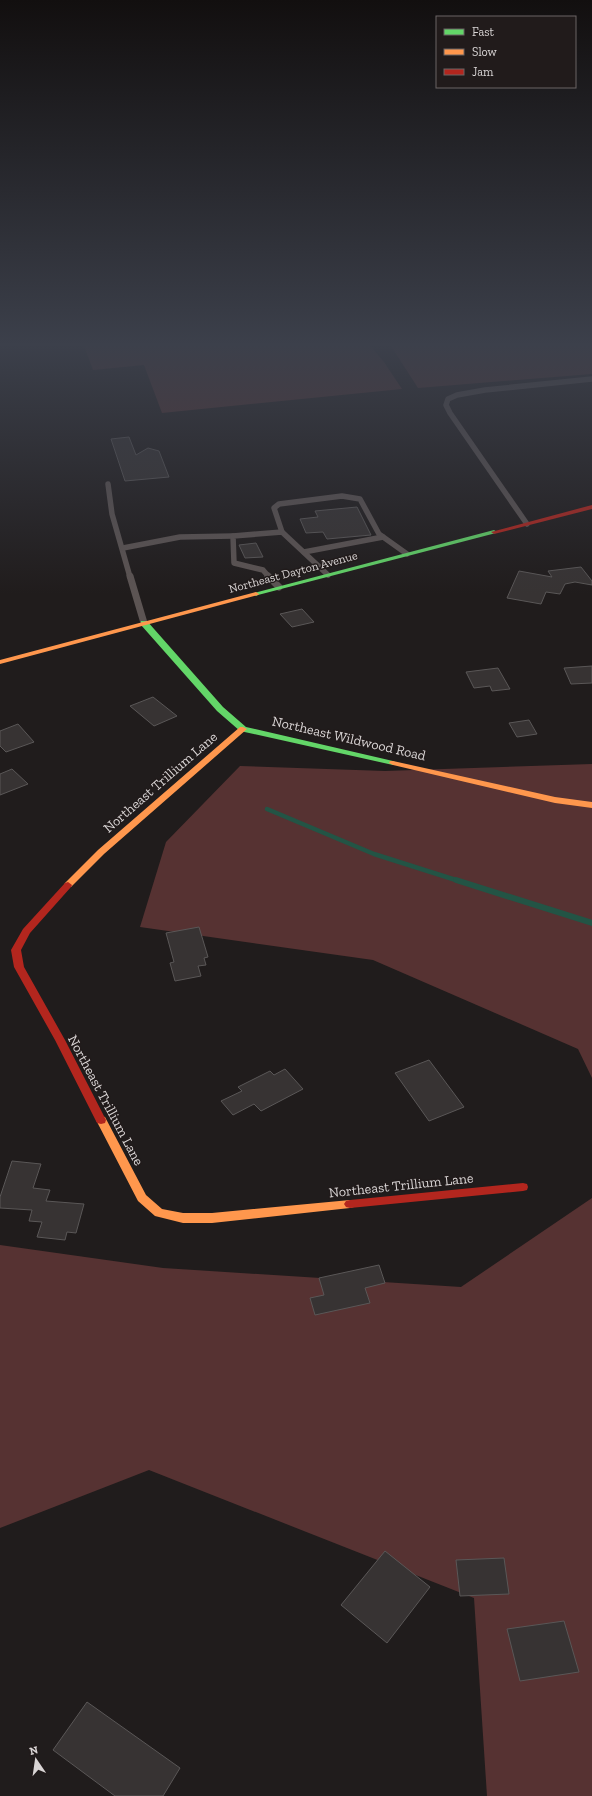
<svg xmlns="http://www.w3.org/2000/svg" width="592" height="1796" font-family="'Zilla Slab',serif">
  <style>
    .green { fill: #563232 }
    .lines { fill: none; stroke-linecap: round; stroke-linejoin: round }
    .stream-far1 { stroke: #235445; stroke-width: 4.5 }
    .stream { stroke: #235445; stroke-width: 6 }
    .building { fill: #373333; stroke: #5a5757 }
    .lane-far1 { stroke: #5c5453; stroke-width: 5.5 }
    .lane { stroke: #5c5453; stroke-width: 7 }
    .fast { fill: #63d668; fill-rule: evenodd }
    .slow { fill: #ff974d; fill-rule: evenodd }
    .jam { fill: #b3261e; fill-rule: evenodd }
    .labels { text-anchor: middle; stroke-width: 3; stroke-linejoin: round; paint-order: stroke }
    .far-street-label { font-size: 12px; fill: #d9d5d5; stroke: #211b1b }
    .street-label { font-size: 14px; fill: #d9d5d5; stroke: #211b1b }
  </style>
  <rect width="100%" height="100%" fill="#201c1c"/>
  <g class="green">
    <path d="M83 343H368L384 362 402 389 162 413 144 365 93 370Z"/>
    <path d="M389 343H592V374L418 388Z"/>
    <path d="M592 764V1078L578 1049 373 960 140 927 166 842 240 766 385 771Z"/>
    <path d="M592 1198V1796H487L474 1598 149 1470 0 1528V1245L163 1268 461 1287Z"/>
  </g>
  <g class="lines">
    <path class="stream-far1" d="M267 809 374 854 459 881"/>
    <path class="stream" d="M456 880 592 923"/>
  </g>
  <g class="building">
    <path d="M129 437 136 455 148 448 159 451 169 477 125 481 111 439Z"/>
    <path d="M357 507 371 535 327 539 323 532 306 533 300 519 318 517 315 511Z"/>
    <path d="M256 543 263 557 245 558 239 545Z"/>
    <path d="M581 567 592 581V585L575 582 565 584 560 594 546 592 541 604 507 598 519 571 552 577 548 571Z"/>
    <path d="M302 609 314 622 292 627 280 614Z"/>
    <path d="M592 666V683L571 684 564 668Z"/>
    <path d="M498 668 510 689 492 691 490 686 474 688 466 672Z"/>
    <path d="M153 697 177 716 154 726 130 706Z"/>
    <path d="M529 720 537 734 517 737 509 723Z"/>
    <path d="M18 724 34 742 6 752 0 746V731Z"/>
    <path d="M12 769 28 784 0 795V774Z"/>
    <path d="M199 927 208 957 204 958 206 965 198 966 201 976 175 981 170 963 174 962 166 933Z"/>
    <path d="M429 1060 464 1107 429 1121 395 1073Z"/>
    <path d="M285 1069 303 1089 261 1111 254 1104 233 1115 221 1101 242 1091 238 1087 270 1071 274 1075Z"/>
    <path d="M12 1161 41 1164 33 1188 50 1190 46 1201 84 1204 76 1233 67 1232 65 1240 37 1237 42 1222 29 1221 32 1210 0 1208V1197Z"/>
    <path d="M379 1265 385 1283 365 1288 370 1303 315 1315 310 1298 324 1295 319 1278Z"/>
    <path d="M385 1551 430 1587 387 1643 341 1605Z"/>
    <path d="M504 1558 509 1594 460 1596 456 1560Z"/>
    <path d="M564 1621 579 1672 520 1681 507 1629Z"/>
    <path d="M87 1702 180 1768 163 1796H115L53 1750Z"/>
  </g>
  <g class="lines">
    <g class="lane-far1">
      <path d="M108 484 112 514 130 577"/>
      <path d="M527 524 450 413 446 405 448 399 457 395 485 390 592 379"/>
      <path d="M282 532 274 508 279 504 342 496 360 499 379 534 407 554"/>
      <path d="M123 548 180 537 233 536"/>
      <path d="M304 552 383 537"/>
      <path d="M269 577 263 570 234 563 233 536 282 532 328 575"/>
    </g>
    <g class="lane">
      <path d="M130 576 144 623"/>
      <path d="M268 576 279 587"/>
    </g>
    <g class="fast">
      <path d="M494 530 497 532 496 533 258 595 256 596 253 594 254 593Z"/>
      <path d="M141 621H147L223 707 246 727 393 761 397 763 393 765 240 731 217 711 141 625Z"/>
    </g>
    <g class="slow">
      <path d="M256 592 259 594 258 595 0 664V660Z"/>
      <path d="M240 727H243L247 729 104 854 71 887H65L64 885 65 883 98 850Z"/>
      <path d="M390 761H393L555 797 592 802V808L555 803 393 765 389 763Z"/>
      <path d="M101 1116 105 1117 146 1195 162 1209 183 1213H212L350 1200 354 1201 356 1204 354 1207 350 1208 212 1223H183L155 1216 138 1201 96 1120 97 1117Z"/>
    </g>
    <g class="jam">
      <path d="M592 505V509L494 534 491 532Z"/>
      <path d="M68 882 72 885 71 887 30 933 21 950 24 967 65 1040 106 1120 105 1123 101 1124 97 1123 55 1040 14 967 11 950 23 929 65 883Z"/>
      <path d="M523 1183 527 1184 528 1187 527 1190 523 1191 350 1208 346 1207 344 1204 346 1201 350 1200Z"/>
    </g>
  </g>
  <linearGradient id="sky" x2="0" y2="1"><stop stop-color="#120f0f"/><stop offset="0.58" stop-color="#3c404b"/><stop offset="1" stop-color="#3c404b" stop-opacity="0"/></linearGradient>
  <rect width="592" height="594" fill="url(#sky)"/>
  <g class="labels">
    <g class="far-street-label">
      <text transform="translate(293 572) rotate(-15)" y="4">Northeast Dayton Avenue</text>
    </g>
    <g class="street-label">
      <text transform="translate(349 738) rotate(13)" y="5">Northeast Wildwood Road</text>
      <text transform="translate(160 782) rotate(-41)" y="5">Northeast Trillium Lane</text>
      <text transform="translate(106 1100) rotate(62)" y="5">Northeast Trillium Lane</text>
      <text transform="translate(401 1185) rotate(-6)" y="5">Northeast Trillium Lane</text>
    </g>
  </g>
  <rect x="436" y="16" width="140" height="72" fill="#211b1b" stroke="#6b6565"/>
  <rect x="444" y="29" width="20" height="6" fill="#63d668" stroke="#6b6565"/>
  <text x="472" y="36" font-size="12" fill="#d9d5d5">Fast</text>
  <rect x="444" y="49" width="20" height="6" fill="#ff974d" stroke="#6b6565"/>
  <text x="472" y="56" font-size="12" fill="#d9d5d5">Slow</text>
  <rect x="444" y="69" width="20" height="6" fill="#b3261e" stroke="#6b6565"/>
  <text x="472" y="76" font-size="12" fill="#d9d5d5">Jam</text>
  <g transform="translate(36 1760) rotate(347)" stroke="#211b1b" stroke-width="3" paint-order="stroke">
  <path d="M0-3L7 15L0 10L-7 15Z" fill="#d9d5d5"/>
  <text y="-6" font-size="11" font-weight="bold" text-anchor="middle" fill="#d9d5d5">N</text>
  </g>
</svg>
